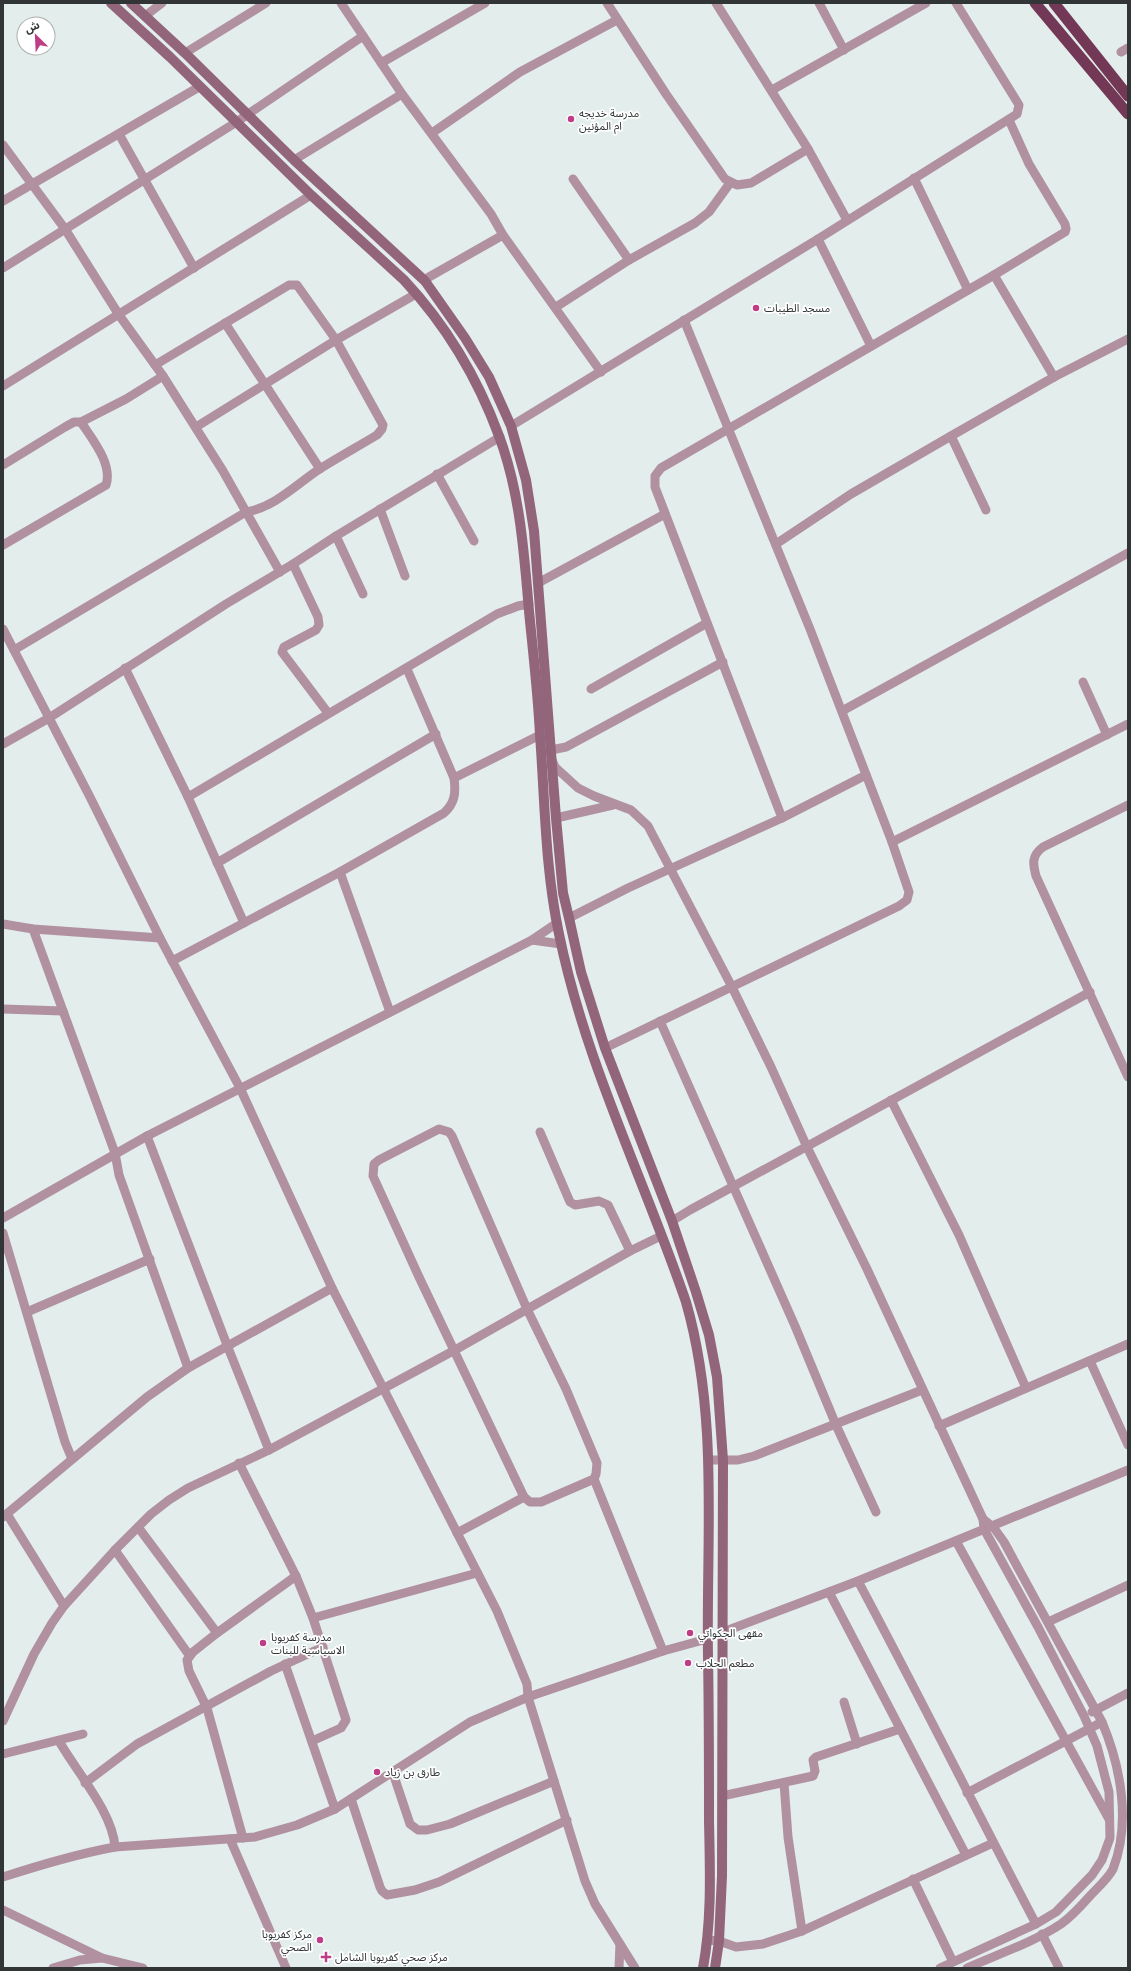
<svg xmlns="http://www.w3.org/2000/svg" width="1131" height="1971" font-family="'Fira Sans','Noto Sans Arabic',sans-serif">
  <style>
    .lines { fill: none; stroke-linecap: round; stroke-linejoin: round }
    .minor { stroke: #b1909f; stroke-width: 9 }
    .secondary { stroke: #93657a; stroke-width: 10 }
    .trunk { stroke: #723856; stroke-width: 11 }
    .poi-dot { fill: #bf3d86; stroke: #fff; stroke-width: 1.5 }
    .labels { text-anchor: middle; stroke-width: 3.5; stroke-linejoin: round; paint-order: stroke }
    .poi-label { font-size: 11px; fill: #313535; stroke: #fff; text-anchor: start }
  </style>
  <rect width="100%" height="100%" fill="#e2edec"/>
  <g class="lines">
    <g class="minor">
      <path d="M341 3 402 94 491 214 503 235 601 372"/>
      <path d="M607 3 666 94 725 179 737 185 751 183 808 149"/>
      <path d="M716 3 808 149 847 220"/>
      <path d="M819 3 844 50"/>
      <path d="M145 16 162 3"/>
      <path d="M1121 52 1128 48"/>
      <path d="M185 53 266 3"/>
      <path d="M381 63 485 3"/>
      <path d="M772 90 926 3"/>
      <path d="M432 133 520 72 617 20"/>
      <path d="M119 134 194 268"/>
      <path d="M3 145 65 229 119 315 163 376 223 471 280 572"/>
      <path d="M294 160 402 94"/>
      <path d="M914 178 968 290"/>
      <path d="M573 179 629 260"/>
      <path d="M3 201 199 87"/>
      <path d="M818 239 871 346"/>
      <path d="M3 268 235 123 363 36"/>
      <path d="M994 275 1054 377"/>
      <path d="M425 281 429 277 503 235"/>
      <path d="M556 307 629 260 695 223 709 212 730 183"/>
      <path d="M225 323 320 469"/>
      <path d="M3 386 311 195"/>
      <path d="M81 422 126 399 163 376"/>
      <path d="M511 426 818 239 1017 114 1019 105 956 3"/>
      <path d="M196 427 336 340 416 294"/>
      <path d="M951 436 986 510"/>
      <path d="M3 465 65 427 74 422H81C92 439 113 464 106 485L3 545"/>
      <path d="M437 474 474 541"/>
      <path d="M380 509 405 576"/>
      <path d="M336 536 363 594"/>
      <path d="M776 544 851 494 951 436 1054 377 1128 339"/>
      <path d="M293 564 318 617 319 625 316 630 284 647 282 652 328 713"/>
      <path d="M538 583 665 514"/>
      <path d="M3 629 90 797 160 938 240 1088 332 1288 497 1611 527 1684 528 1697 585 1881 595 1904 635 1968"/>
      <path d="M14 650 246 512C273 508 296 485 318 470 337 458 357 447 377 435L382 429 383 425 336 340 297 285H289L155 365"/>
      <path d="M125 668 188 797 244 923"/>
      <path d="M1083 682 1107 735"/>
      <path d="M591 689 707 623"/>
      <path d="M842 711 1128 553"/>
      <path d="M3 744 49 718 226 604 293 564 336 536 500 437"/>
      <path d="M551 750 566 747 723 662"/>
      <path d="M552 760 555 767 578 788 594 796 631 810 648 826 732 987 771 1067 807 1147 867 1269 983 1519 984 1529 1038 1627 1084 1716 1097 1746 1109 1792 1110 1838 1102 1860 1092 1875 1056 1912 1036 1924 940 1968"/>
      <path d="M454 778 540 735"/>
      <path d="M188 797 497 614 518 606 529 604"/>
      <path d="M1128 805 1043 847C1031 856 1033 864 1036 876L1128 1077"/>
      <path d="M556 818 613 805"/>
      <path d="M782 818 655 487V476L661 468 994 275 1065 232 1066 229 1065 224 1029 164 1009 120"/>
      <path d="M892 842 1128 724"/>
      <path d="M217 863 436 734"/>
      <path d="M340 872 390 1012"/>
      <path d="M569 918 628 888 782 818 866 775"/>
      <path d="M3 924 33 929 160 938"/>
      <path d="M33 929 115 1153 119 1175 188 1368"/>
      <path d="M532 940 561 944"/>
      <path d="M172 961 340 872 444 813C455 803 456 793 454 778L407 669"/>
      <path d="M3 1009 63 1011"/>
      <path d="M660 1021 795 1326 836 1425 876 1512"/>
      <path d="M605 1048 899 906 907 900 909 892 892 842 810 629 684 320"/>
      <path d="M891 1100 959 1235 1026 1388"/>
      <path d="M540 1132 570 1202 575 1205 599 1201 608 1205 630 1251"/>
      <path d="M147 1136 227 1345 269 1450"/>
      <path d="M3 1218 147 1136 532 940 557 923"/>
      <path d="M672 1221 690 1210 1090 992"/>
      <path d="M3 1233 65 1442 72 1459"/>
      <path d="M27 1312 150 1259"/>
      <path d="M1090 1361 1128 1445"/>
      <path d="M939 1426 1128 1344"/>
      <path d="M709 1460H738L754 1456 922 1390"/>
      <path d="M239 1463 296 1576 313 1618 346 1720 341 1728 312 1741"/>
      <path d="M594 1479 541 1502H530L524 1497 419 1277 373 1176 374 1164 379 1160 439 1129 449 1132 452 1136 527 1309 566 1389 597 1463 596 1474 594 1479 663 1651"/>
      <path d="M7 1514 64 1606"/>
      <path d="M3 1517 147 1397 188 1368 332 1288"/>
      <path d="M138 1527 217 1633"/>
      <path d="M457 1533 524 1497"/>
      <path d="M956 1541 1109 1819"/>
      <path d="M115 1550 189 1655"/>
      <path d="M858 1581C919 1695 976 1810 1036 1924"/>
      <path d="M829 1592 966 1855"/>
      <path d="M313 1618 477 1573"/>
      <path d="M1048 1622 1128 1585"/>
      <path d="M723 1632 858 1581 1128 1470"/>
      <path d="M285 1664 335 1809"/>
      <path d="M844 1702 857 1744"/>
      <path d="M1092 1712 1128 1693"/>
      <path d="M3 1721 34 1654 52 1623 64 1606 115 1550 151 1514 169 1500 188 1488 269 1450 455 1350 630 1251 661 1236"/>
      <path d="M59 1741C76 1771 113 1813 115 1847"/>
      <path d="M3 1754 83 1734"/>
      <path d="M393 1773 410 1824 418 1830H427L450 1824 554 1781"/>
      <path d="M85 1783 137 1744 271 1671 323 1647"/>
      <path d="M784 1783 788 1837 802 1931"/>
      <path d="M967 1793 1102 1722"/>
      <path d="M722 1796 813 1776 815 1771 813 1760 816 1757 900 1729"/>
      <path d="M351 1799 380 1887 382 1891 387 1895 415 1890 439 1882 567 1820"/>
      <path d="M243 1838 207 1708 189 1671 187 1660 193 1652 217 1633 296 1576"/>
      <path d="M230 1839 286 1968"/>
      <path d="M3 1877C40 1865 77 1854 115 1847L255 1837 297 1825 335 1809 470 1722 528 1697 663 1651 707 1639"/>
      <path d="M913 1879 953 1962"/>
      <path d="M3 1910 102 1958 143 1968"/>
      <path d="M1042 1934 1059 1968"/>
      <path d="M708 1940 719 1941 736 1947 763 1944 802 1931 993 1843"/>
      <path d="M53 1968 80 1960 102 1958"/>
      <path d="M619 1968 620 1944"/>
      <path d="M967 1968C998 1954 1032 1943 1061 1924 1071 1917 1081 1906 1089 1897 1097 1888 1108 1879 1113 1869 1131 1823 1121 1767 1102 1722L1004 1542 994 1528 983 1519"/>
    </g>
    <g class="secondary">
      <path d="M111 3 170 57 311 195 404 280C445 324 478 379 499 436 520 492 524 552 529 611 533 652 538 694 540 735 545 802 545 868 559 934 585 1062 644 1179 686 1302 719 1417 706 1537 708 1656 709 1711 709 1766 709 1821 710 1870 712 1919 703 1968"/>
      <path d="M131 3 185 53 294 160 425 281 465 338 489 377 511 426 526 480 534 531 556 818 563 893 569 918 581 972 605 1048 672 1221 696 1292 709 1335 717 1377 723 1460 722 1876 719 1941 715 1968"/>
    </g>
    <g class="trunk">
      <path d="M1035 3 1128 114"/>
      <path d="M1054 3 1128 96"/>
    </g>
  </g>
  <g class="poi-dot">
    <circle cx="571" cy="119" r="4"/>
    <circle cx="756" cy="308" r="4"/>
    <circle cx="690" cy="1633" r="4"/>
    <circle cx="263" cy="1643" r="4"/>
    <circle cx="688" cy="1663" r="4"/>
    <circle cx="377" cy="1772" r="4"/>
    <circle cx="320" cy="1940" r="4"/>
    <path d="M324 1951h4v4h4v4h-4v4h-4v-4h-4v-4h4z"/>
  </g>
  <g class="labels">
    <g class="poi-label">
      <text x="579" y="117">مدرسة خديجه<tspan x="579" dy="13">ام المؤنين</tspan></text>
      <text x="764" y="312">مسجد الطيبات</text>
      <text x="698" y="1637">مقهى الجكواتي</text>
      <text x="271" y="1641">مدرسة كفريوبا<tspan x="271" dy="13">الاسياسية للبنات</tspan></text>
      <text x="696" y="1667">مطعم الحلاب</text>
      <text x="385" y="1776">طارق بن زياد</text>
      <text x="312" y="1938" text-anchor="end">مركز كفريوبا<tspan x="312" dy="13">الصحي</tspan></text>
      <text x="335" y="1961">مركز صحي كفريوبا الشامل</text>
    </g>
  </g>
  <rect width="1131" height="1971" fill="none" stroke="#313535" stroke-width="8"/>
  <g transform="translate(36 36) rotate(336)"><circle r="19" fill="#ffffff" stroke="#adaeae"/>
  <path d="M0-3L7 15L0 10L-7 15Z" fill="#bf3d86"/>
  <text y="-6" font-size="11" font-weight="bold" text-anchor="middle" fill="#313535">ش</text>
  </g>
</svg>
